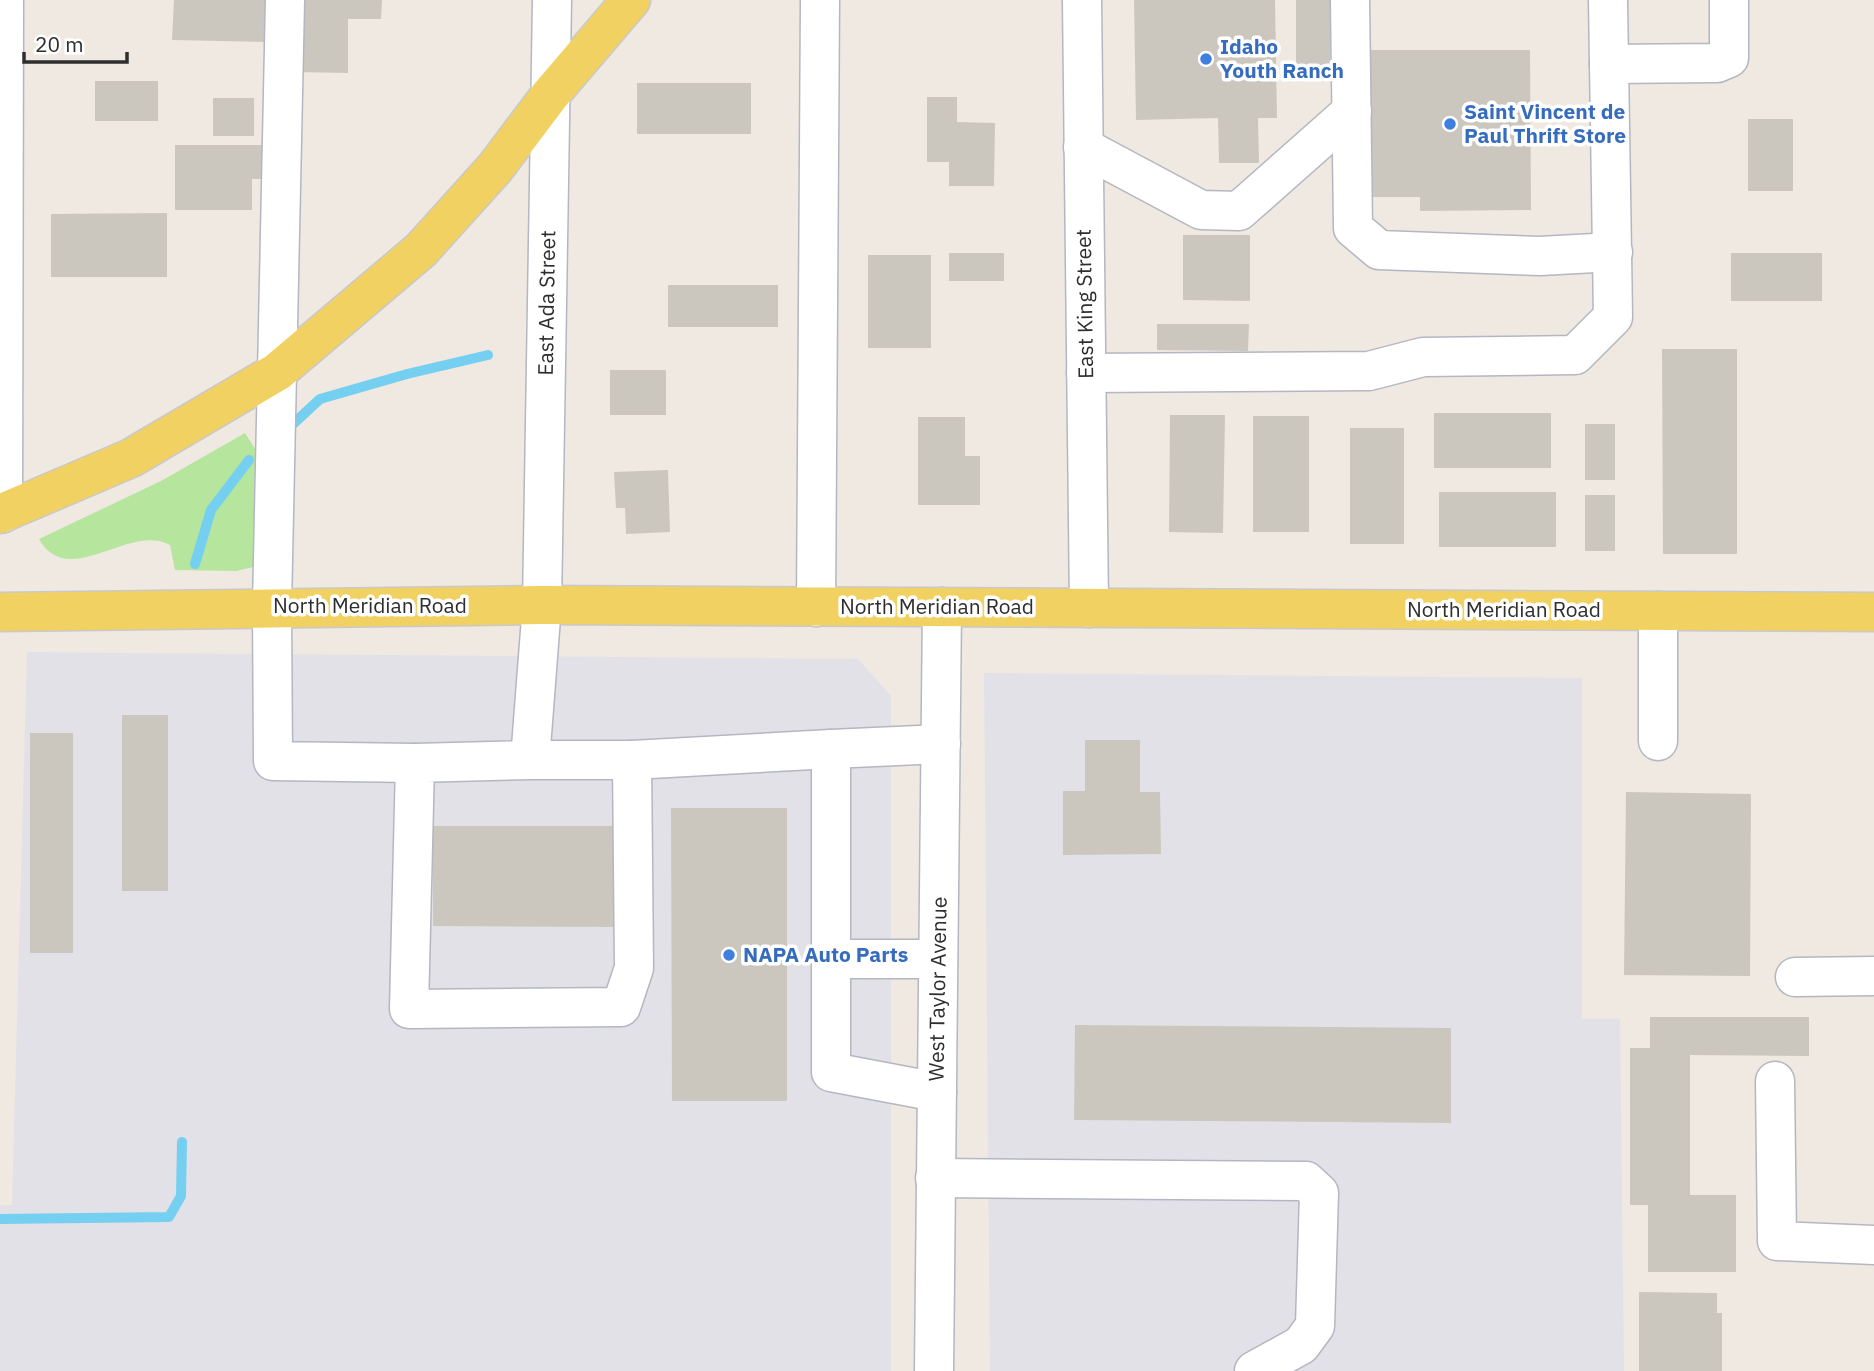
<svg xmlns="http://www.w3.org/2000/svg" width="1874" height="1371" font-family="'IBM Plex Sans',sans-serif">
  <style>
    .industrial { fill: #e3e1e8 }
    .green { fill: #b6e59e }
    .lines { fill: none; stroke-linecap: round; stroke-linejoin: round }
    .stream { stroke: #75cff0; stroke-width: 10 }
    .building { fill: #cbc7bf }
    .minor-casing { stroke: #b4b7c1; stroke-width: 41 }
    .major-casing { stroke: #c9c9c9; stroke-width: 41 }
    .minor { stroke: #fff; stroke-width: 38 }
    .major { stroke: #f2d163; stroke-width: 38 }
    .shop-dot { fill: #3f7fe0; stroke: #fff; stroke-width: 2.5 }
    .labels { text-anchor: middle; stroke-width: 7; stroke-linejoin: round; paint-order: stroke }
    .shop-label { font-size: 21px; font-weight: bold; fill: #366cbe; stroke: #fff; text-anchor: start }
    .street-label { font-size: 21px; fill: #2e2e2e; stroke: #fff }
  </style>
  <rect width="100%" height="100%" fill="#efe9e1"/>
  <g class="industrial">
    <path d="M27 652 858 659 891 696V1371H0V1205H12Z"/>
    <path d="M984 673 1582 678V1019H1620L1624 1371H990Z"/>
  </g>
  <path class="green" d="M245 433 259 455 253 567 236 571 175 570 170 545C130 522 68 591 39 539L161 481Z"/>
  <g class="lines">
    <g class="stream">
      <path d="M293 424 320 399 407 374 488 355"/>
      <path d="M195 564 211 510 249 460"/>
      <path d="M0 1219 169 1217 181 1196 182 1142"/>
    </g>
  </g>
  <g class="building">
    <path d="M174 0H268V42L172 40Z"/>
    <path d="M297 0H382L381 19H348V73L297 72Z"/>
    <path d="M1134 0H1275L1277 118H1258L1259 163H1219L1218 118 1136 120Z"/>
    <rect x="1296" y="0" width="34" height="76"/>
    <path d="M1368 50H1530L1531 210 1420 211V197H1369Z"/>
    <rect x="95" y="81" width="63" height="40"/>
    <rect x="637" y="83" width="114" height="51"/>
    <path d="M927 97H957V122L995 123 994 186H949V162H927Z"/>
    <rect x="213" y="98" width="41" height="38"/>
    <rect x="1748" y="119" width="45" height="72"/>
    <path d="M175 145H272V179H252V210H175Z"/>
    <path d="M167 213V277H51V214Z"/>
    <path d="M1183 235H1250V301L1183 300Z"/>
    <rect x="949" y="253" width="55" height="28"/>
    <rect x="1731" y="253" width="91" height="48"/>
    <rect x="868" y="255" width="63" height="93"/>
    <rect x="668" y="285" width="110" height="42"/>
    <path d="M1157 324H1249L1248 351 1157 350Z"/>
    <path d="M1662 349H1737V554H1663Z"/>
    <rect x="610" y="370" width="56" height="45"/>
    <rect x="1434" y="413" width="117" height="55"/>
    <path d="M1170 415H1225L1223 533 1169 532Z"/>
    <rect x="1253" y="416" width="56" height="116"/>
    <path d="M918 417H965V456H980V505H918Z"/>
    <rect x="1585" y="424" width="30" height="56"/>
    <rect x="1350" y="428" width="54" height="116"/>
    <path d="M668 470 670 532 626 534 625 508H616L614 472Z"/>
    <rect x="1439" y="492" width="117" height="55"/>
    <rect x="1585" y="495" width="30" height="56"/>
    <rect x="122" y="715" width="46" height="176"/>
    <rect x="30" y="733" width="43" height="220"/>
    <path d="M1085 740H1140V792H1160L1161 854 1063 855V791H1085Z"/>
    <path d="M1626 792 1751 794 1750 976 1624 975Z"/>
    <path d="M671 808H787V1101H672Z"/>
    <path d="M433 826H624V927L433 926Z"/>
    <path d="M1650 1017H1809V1056L1690 1055V1195H1736V1272H1648V1205H1630V1048H1650Z"/>
    <path d="M1075 1025 1451 1028V1123L1074 1120Z"/>
    <path d="M1639 1292 1717 1293V1313H1722V1371H1639Z"/>
  </g>
  <g class="lines">
    <g class="minor-casing">
      <g id="minor">
        <path d="M285 0 272 606 273 761 415 763"/>
        <path d="M1082 0 1089 608"/>
        <path d="M1350 0 1353 228 1379 250 1540 256 1613 252"/>
        <path d="M1609 64 1717 63 1729 58V0"/>
        <path d="M1083 147 1201 210 1239 211 1352 111"/>
        <path d="M1086 373 1369 371 1423 357 1575 355 1613 317 1608 0"/>
        <path d="M3 513 4 0"/>
        <path d="M816 607 820 0"/>
        <path d="M1658 741V611"/>
        <path d="M530 760H632L634 968 621 1007 409 1009 415 763 530 760 542 605 552 0"/>
        <path d="M632 760 831 749"/>
        <path d="M831 959H938"/>
        <path d="M1795 977 1874 976"/>
        <path d="M1775 1081 1777 1241 1874 1245"/>
        <path d="M937 1092 831 1072V749L941 744"/>
        <path d="M935 1178 1306 1181 1319 1193 1315 1326 1301 1345 1254 1371"/>
        <path d="M934 1371 942 607"/>
      </g>
    </g>
    <g class="major-casing">
      <g id="major">
        <path d="M0 514 131 458 277 372 421 250 495 168 550 95 631 0"/>
        <path d="M0 612 542 605 1874 612"/>
      </g>
    </g>
    <use href="#minor" class="minor"/>
    <use href="#major" class="major"/>
  </g>
  <g class="shop-dot">
    <circle cx="1206" cy="59" r="7"/>
    <circle cx="1450" cy="124" r="7"/>
    <circle cx="729" cy="955" r="7"/>
  </g>
  <g class="labels">
    <g class="shop-label">
      <text x="1220" y="54">Idaho<tspan x="1220" dy="24">Youth Ranch</tspan></text>
      <text x="1464" y="119">Saint Vincent de<tspan x="1464" dy="24">Paul Thrift Store</tspan></text>
      <text x="743" y="962">NAPA Auto Parts</text>
    </g>
    <g class="street-label">
      <text transform="translate(547 303) rotate(-89)" y="7">East Ada Street</text>
      <text transform="translate(1085 304) rotate(-91)" y="7">East King Street</text>
      <text x="370" y="613">North Meridian Road</text>
      <text x="937" y="614">North Meridian Road</text>
      <text x="1504" y="617">North Meridian Road</text>
      <text transform="translate(938 989) rotate(-89)" y="7">West Taylor Avenue</text>
    </g>
  </g>
  <path d="M24 52v10h103v-10" fill="none" stroke="#2e2e2e" stroke-width="3.5"/>
  <text x="35" y="52" font-size="21" fill="#2e2e2e" stroke="#ffffff" stroke-width="5" paint-order="stroke">20 m</text>
</svg>
